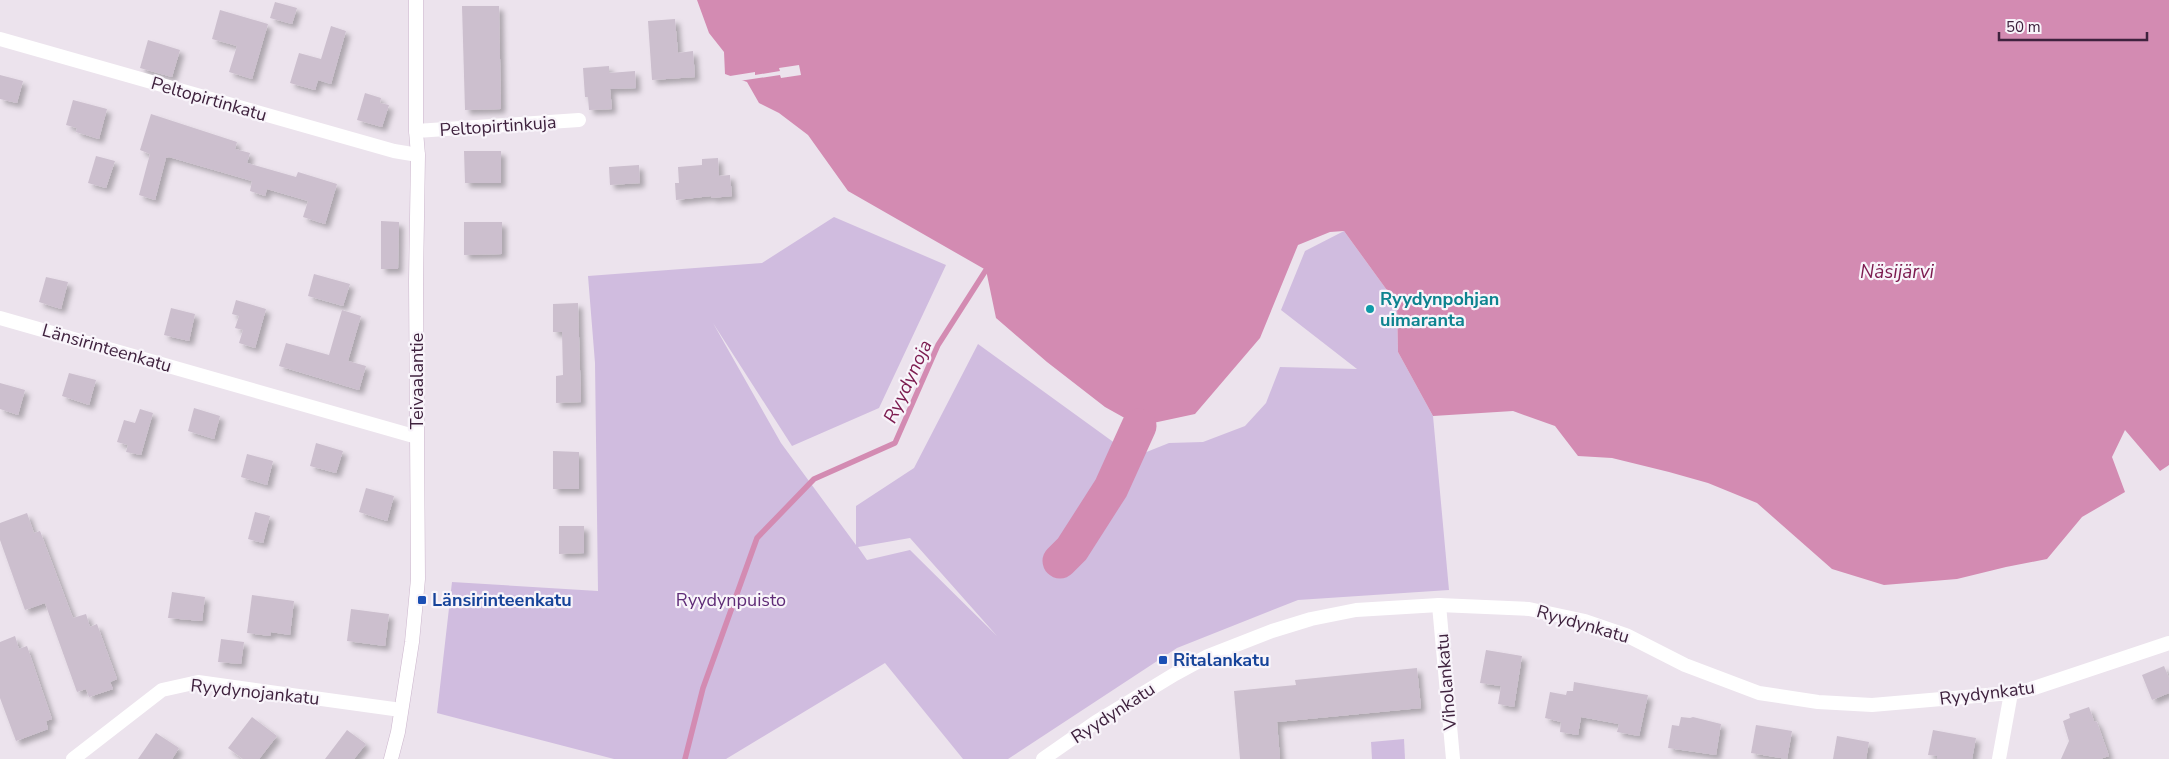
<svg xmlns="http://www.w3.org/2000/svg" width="2169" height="759" font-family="'Nunito Sans',sans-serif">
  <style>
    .green { fill: #d0bcdf; fill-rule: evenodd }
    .water { fill: #d38bb2 }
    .pier { fill: #ece3ed }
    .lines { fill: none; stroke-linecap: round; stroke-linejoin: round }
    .stream { stroke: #d38bb2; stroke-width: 5.5 }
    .river { stroke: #d38bb2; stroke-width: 35 }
    .building { fill: #ccbfce; filter: url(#shadow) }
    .secondary-casing { stroke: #ccb6cd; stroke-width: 15 }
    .minor { stroke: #fff; stroke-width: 14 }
    .tertiary { stroke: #fff; stroke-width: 14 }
    .secondary { stroke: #fff; stroke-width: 14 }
    .culture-dot { fill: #0f9aa8; stroke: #f8f4fa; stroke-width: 2 }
    .transit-dot { fill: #1a4fb4; stroke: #f8f4fa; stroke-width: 2 }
    .labels { text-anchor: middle; stroke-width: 4.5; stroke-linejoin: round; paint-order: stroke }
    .street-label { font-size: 18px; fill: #3f223e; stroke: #f8f4fa }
    .culture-label { font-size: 18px; font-weight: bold; fill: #0d838f; stroke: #f8f4fa; text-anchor: start }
    .transit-label { font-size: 18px; font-weight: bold; fill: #164399; stroke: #f8f4fa; text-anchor: start }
    .park-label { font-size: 18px; fill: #5f2c77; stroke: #f8f4fa }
    .water-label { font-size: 19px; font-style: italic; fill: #7c1b4f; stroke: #f8f4fa }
  </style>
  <defs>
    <filter id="shadow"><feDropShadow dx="4.5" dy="4.5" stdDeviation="2.5" flood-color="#0004"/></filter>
  </defs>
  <rect width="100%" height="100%" fill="#ece3ed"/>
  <g class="green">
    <path d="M834 217 946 265 879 408 792 446 713 323 781 443 856 545V506L914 468 978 344 1134 457 1169 443 1203 442 1245 426 1266 403 1280 367 1357 369 1281 310 1305 251 1344 231 1397 304 1398 352 1433 416 1449 590 1298 600 1177 648 1008 759H963L885 663 726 759H614L437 713 452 582 598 591 595 363 588 276 762 263ZM910 538 997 636 910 550 867 560 858 547Z"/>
    <path d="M1404 739 1405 759H1372L1371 742Z"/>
  </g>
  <path class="water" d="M697 0H2169V465L2160 471 2125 430 2112 457 2125 492 2082 517 2047 559 2006 567 1957 579 1884 585 1832 569 1757 503 1708 483 1669 472 1612 458 1578 456 1555 426 1513 411 1433 416 1398 352 1397 304 1344 231 1330 232 1298 245 1260 338 1195 414 1139 426 1105 407 1047 362 996 318 986 270 848 191 808 135 779 113 759 103 747 82 725 74 724 52 709 33Z"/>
  <path class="pier" d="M799 65 801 75 781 78 780 75 739 81 730 78V76L755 72V75L780 71 779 68Z"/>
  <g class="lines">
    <path class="stream" d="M685 759 703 688 757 538 814 479 895 443 938 345 986 270"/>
    <path class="river" d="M1060 561 1072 549 1111 488 1139 426"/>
  </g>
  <g class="building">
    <path d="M275 2 297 8 292 24 270 18Z"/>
    <path d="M462 6H499L501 109 465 110Z"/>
    <path d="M220 10 268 24 252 79 229 72 237 46 212 39Z"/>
    <path d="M675 19 678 53 693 51 695 77 652 80 648 21Z"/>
    <path d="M331 26 346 31 331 84 318 80 315 90 290 83 299 53 321 59Z"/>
    <path d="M148 40 180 50 172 77 140 68Z"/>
    <path d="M609 66V73L635 71 636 88 610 89 612 109 589 110 588 97H585L583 68Z"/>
    <path d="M0 75 23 81 17 103 0 99Z"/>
    <path d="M365 93 381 98 380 103 389 105 382 127 357 120Z"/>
    <path d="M73 100 107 109 99 139 76 132 77 128 66 125Z"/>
    <path d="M151 114 237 142 235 149 250 153 247 163 296 177 298 172 337 184 325 224 303 217 308 201 267 189 265 196 250 191 252 181 169 157 166 158 155 200 139 195 150 154 140 150Z"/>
    <path d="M464 151H501V183H465Z"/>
    <path d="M96 156 115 161 106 188 88 183Z"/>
    <path d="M718 158 719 176 730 175 732 196 711 198V196L676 200 675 183H679L678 167 702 165V159Z"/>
    <path d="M639 165 640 183 610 185 609 167Z"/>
    <path d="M381 221 399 222 398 269H381Z"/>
    <path d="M464 222H502V254L464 255Z"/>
    <path d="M314 274 350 284 343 306 308 296Z"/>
    <path d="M46 277 68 282 61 309 39 302Z"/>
    <path d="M236 300 266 309 255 348 239 343 243 330 235 328 239 316 232 314Z"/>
    <path d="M578 303 581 402 556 403V376L563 375 562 332H553V304Z"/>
    <path d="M171 308 195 314 189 341 164 335Z"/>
    <path d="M342 310 361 316 348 361 366 366 359 390 279 366 286 343 329 355Z"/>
    <path d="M69 373 96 380 89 405 62 396Z"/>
    <path d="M0 383 25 390 18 415 0 409Z"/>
    <path d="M194 408 220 416 214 439 188 431Z"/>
    <path d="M140 409 153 413 141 455 126 452 128 445 117 442 124 420 135 423Z"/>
    <path d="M316 443 343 451 336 473 310 466Z"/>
    <path d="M553 451 579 452V489H553Z"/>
    <path d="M247 454 273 461 267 485 241 477Z"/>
    <path d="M366 488 394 496 387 521 359 512Z"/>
    <path d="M255 512 270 516 263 543 248 539Z"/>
    <path d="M27 513 34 533 40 531 73 618 86 614 90 627 97 624 117 679 110 682 113 689 89 697 86 689 77 692 45 603 25 610 0 540V523Z"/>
    <path d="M559 526H584V553L559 554Z"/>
    <path d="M172 592 205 597 202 621 168 618Z"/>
    <path d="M252 595 294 601 290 635 271 632 270 636 247 633Z"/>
    <path d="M351 609 389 614 385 646 347 641Z"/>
    <path d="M15 636 19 649 27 646 52 719 46 721 48 729 16 741 0 698V642Z"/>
    <path d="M221 639 244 642 241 664 218 662Z"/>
    <path d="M1486 650 1522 656 1514 707 1498 704 1501 686 1480 683Z"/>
    <path d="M2164 666 2169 678V693L2152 700 2142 675Z"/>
    <path d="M1417 668 1421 708 1277 722 1280 759H1240L1234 691 1296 685 1295 680Z"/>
    <path d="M1574 682 1648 695 1639 736 1617 732 1619 724 1581 717 1578 735 1560 732 1561 722 1545 718 1550 692 1566 695 1567 691H1573Z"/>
    <path d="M2089 707 2094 721 2097 722 2109 756 2100 759H2061L2069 741 2063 721 2070 718 2069 714Z"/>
    <path d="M252 717 277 736 259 759H243L228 748Z"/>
    <path d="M1681 717 1690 718 1693 717 1721 724 1716 755 1668 748 1672 725 1679 726Z"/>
    <path d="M1756 725 1792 731 1787 759 1751 753Z"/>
    <path d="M347 730 366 744 354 759H325Z"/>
    <path d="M1933 730 1976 738 1972 759H1937V756L1928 755Z"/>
    <path d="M156 733 179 748 172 759H138Z"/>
    <path d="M1837 736 1869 742 1866 759H1833Z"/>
  </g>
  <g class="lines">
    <g class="secondary-casing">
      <path id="secondary" d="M391 759 398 732 412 642 418 579 416 281 418 155 416 131V0"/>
    </g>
    <g class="minor">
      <path d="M0 39 394 151 418 155"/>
      <path d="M416 131 579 120"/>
      <path d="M0 318 417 437"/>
      <path d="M1439 605 1453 759"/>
      <path d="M2011 693 2031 689 2169 643"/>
      <path d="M73 759 162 690 198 682 401 710"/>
    </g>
    <path class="tertiary" d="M1043 759 1096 722 1175 674 1208 656 1272 631 1311 619 1356 610 1439 605 1529 609 1585 621 1626 635 1685 665 1759 693 1818 702 1872 705 2011 693 1999 759"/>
    <use href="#secondary" class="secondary"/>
  </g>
  <circle class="culture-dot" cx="1370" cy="309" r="5"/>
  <g class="transit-dot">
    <rect x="417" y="595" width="10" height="10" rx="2.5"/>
    <rect x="1158" y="655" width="10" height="10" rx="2.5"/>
  </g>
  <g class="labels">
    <g class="street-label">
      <text transform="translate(209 99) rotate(16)" y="6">Peltopirtinkatu</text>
      <text transform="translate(498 126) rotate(-4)" y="6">Peltopirtinkuja</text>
      <text transform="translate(107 348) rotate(16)" y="6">Länsirinteenkatu</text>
      <text transform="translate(417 381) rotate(-90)" y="6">Teivaalantie</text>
      <text transform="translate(1583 624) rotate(16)" y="6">Ryydynkatu</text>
      <text transform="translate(1446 682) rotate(-95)" y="6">Viholankatu</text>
      <text transform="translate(255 692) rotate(6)" y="6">Ryydynojankatu</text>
      <text transform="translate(1987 693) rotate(-7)" y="6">Ryydynkatu</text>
      <text transform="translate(1113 713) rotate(-33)" y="6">Ryydynkatu</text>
    </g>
    <g class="culture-label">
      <text x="1380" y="305">Ryydynpohjan<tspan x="1380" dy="21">uimaranta</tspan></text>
    </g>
    <g class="transit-label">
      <text x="432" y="606">Länsirinteenkatu</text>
      <text x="1173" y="666">Ritalankatu</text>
    </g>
    <g class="park-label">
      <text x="731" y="606">Ryydynpuisto</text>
    </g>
    <g class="water-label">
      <text x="1897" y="278">Näsijärvi</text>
      <text transform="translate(907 381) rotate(-65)" y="7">Ryydynoja</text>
    </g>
  </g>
  <path d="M1999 32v8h148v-8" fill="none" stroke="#3f223e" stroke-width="2.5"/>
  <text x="2006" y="32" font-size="15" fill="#3f223e" stroke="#f8f4fa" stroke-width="4" paint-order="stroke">50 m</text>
</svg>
